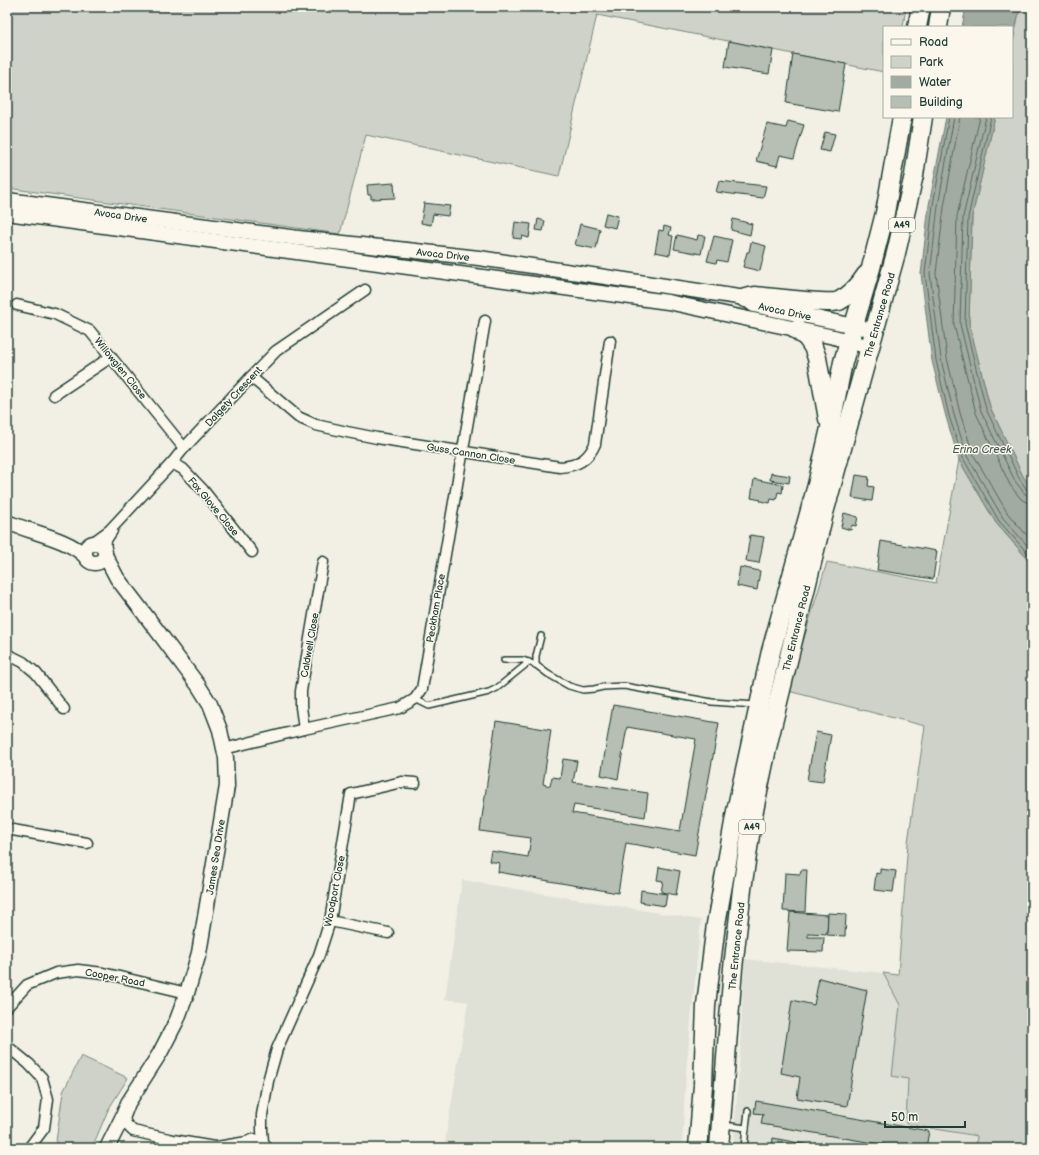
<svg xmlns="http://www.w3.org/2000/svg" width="1039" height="1155" font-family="'Balsamiq Sans',sans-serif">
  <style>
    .built { fill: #e0e1d6 }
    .green { fill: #cfd2c8; stroke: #77887e }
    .water { fill: #a2aba1; stroke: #6e7f75 }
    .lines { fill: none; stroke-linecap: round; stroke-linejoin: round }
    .shore { stroke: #536960; stroke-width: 1 }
    .building { fill: #b7beb3; stroke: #1f3d34 }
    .lane-casing { stroke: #1f3d34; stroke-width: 8 }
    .street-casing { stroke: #1f3d34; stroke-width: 13 }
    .secondary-casing { stroke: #1f3d34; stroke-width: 17 }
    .highway-casing { stroke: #1f3d34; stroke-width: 21 }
    .lane { stroke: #fbf7ec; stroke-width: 5 }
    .street { stroke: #fbf7ec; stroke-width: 10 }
    .secondary { stroke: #fbf7ec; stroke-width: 14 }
    .highway { stroke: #fbf7ec; stroke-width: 18 }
    .labels { text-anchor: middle; stroke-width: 3; stroke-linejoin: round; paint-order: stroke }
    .shield { fill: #fbf7ec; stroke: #61756b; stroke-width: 1 }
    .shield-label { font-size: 9px; font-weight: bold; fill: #1f3d34 }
    .street-label { font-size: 10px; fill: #1f3d34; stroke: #fbf7ec }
    .water-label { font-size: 11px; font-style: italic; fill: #465e55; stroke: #fbf7ec }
  </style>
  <rect width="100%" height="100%" fill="#f2f0e5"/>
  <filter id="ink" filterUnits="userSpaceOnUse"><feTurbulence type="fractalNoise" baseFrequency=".025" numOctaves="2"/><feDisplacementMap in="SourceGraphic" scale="8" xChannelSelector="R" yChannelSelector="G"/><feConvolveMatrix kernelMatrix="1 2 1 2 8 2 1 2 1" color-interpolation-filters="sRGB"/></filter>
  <g filter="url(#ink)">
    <g class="built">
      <path d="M462 880 701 920 686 1072 682 1148H444L468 1002 445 999Z"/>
      <path d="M744 959 883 973 900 1005 893 1076 908 1079 906 1124 977 1137 976 1148H733L740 1054Z"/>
    </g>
    <g class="green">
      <path d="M7 7H906L903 27H884V72L597 15 559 176 366 135 340 234 7 188Z"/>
      <path d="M1020 7H1032V490L1023 477 990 407 969 323 972 217 995 117H1012V46Z"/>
      <path d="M959 460 996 523 1032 564V1148H976L977 1136 906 1124 908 1079 892 1076 900 1005 883 973 898 975 908 842 925 726 788 691 827 562 936 583Z"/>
      <path d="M81 1056 128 1078 108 1110 92 1148H55L63 1092Z"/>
    </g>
    <g class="water">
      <path d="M966 7H1020L1012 46V27H962Z"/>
      <path d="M946 117H995L972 217 969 323 990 407 1023 476 1032 490V564L996 523 959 460 946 417 932 361 921 274 929 205Z"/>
    </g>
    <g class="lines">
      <g class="shore">
        <path d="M949 117 933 205 925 274 936 360 949 416 963 458 999 521 1032 558"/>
        <path d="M954 117 938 206 930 274 941 359 954 415 967 456 1003 518 1032 551"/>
        <path d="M960 117 944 207 936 273 947 358 960 413 973 454 1008 514 1032 541"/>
        <path d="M980 117 957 216 954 325 976 413 1010 485 1021 499 1026 502H1032"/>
        <path d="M986 117 963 217 960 324 981 411 1015 481 1025 494 1032 496"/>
        <path d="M991 117 968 217 965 324 986 409 1019 478 1027 490 1032 491"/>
      </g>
    </g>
    <g class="building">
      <path d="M729 41 773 50 769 74 725 67Z"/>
      <path d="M793 54 846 64 838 112 786 103Z"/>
      <path d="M788 121 804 125 794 158 780 155 777 166 756 161 767 124 786 128Z"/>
      <path d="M825 132 835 134 830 152 820 150Z"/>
      <path d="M719 181 766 186 763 198 716 192Z"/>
      <path d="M394 183 395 198 371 199V195H368L367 185Z"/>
      <path d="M424 203 450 206 448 216 433 214 431 225 421 223Z"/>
      <path d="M606 213 618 216 615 228 603 225Z"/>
      <path d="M538 219 545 221 543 231 536 230Z"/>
      <path d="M733 219 752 224 750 235 731 230Z"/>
      <path d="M515 222 531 224 529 238 522 236 521 239 513 238Z"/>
      <path d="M580 224 600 229 596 249 575 245Z"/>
      <path d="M664 226 671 228 669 235 673 236 670 255 655 252 659 230 663 231Z"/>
      <path d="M677 235 697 240 698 235 705 236 701 254 674 249Z"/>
      <path d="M714 236 732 240 727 262 717 260 716 263 707 261Z"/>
      <path d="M751 242 766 246 760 271 743 267 747 252H749Z"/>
      <path d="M771 473 790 476 789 483 770 480Z"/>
      <path d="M856 475 869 477 868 486 874 487 872 501 852 498Z"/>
      <path d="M754 479 783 485 782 493 778 492 776 500 771 499 770 503 760 501 761 500 751 498Z"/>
      <path d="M844 513 858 517 856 526 852 525 851 530 841 527Z"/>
      <path d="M750 535 764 537 759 563 746 561Z"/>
      <path d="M881 541 937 551 933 579 877 570Z"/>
      <path d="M740 567 760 571 757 590 737 586Z"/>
      <path d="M613 705 719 723 695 855 626 843 618 893 498 872 499 863 489 861 491 851 528 857 531 838 480 831 496 721 551 730 543 784 550 786 552 777 560 778 563 759 577 761 573 782 648 793 645 817 574 805 572 813 680 831 696 739 627 727 618 779 601 775Z"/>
      <path d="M816 732 831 735 823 782 807 780Z"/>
      <path d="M659 867 680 871 676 895 661 892 663 881 657 880Z"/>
      <path d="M880 869 896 871 893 892 874 890 876 873 880 874Z"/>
      <path d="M801 870H807L805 912 783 911 785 873 800 874Z"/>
      <path d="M641 890 667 894 665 906 640 902Z"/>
      <path d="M790 912 828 915 827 934 808 933V937H824L823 952 787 951Z"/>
      <path d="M828 913 846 914 845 936 827 935Z"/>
      <path d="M819 978 867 990 847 1106 797 1098 800 1077 781 1073 792 1000 814 1005Z"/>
      <path d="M756 1101 929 1131 926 1148H903L761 1124 763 1114 754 1113Z"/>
      <path d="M773 1138 809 1145V1148H772Z"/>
    </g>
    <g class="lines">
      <g class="lane-casing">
        <g id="lane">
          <path d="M504 660H523L536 665 548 674 569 686 583 690 594 689 603 687 624 686 712 702 756 705"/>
          <path d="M536 665V656L541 636"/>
          <path d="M415 699 429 706 489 692 497 688 529 662"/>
          <path d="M724 1125 746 1128 744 1148"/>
          <path d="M746 1128 748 1111"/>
        </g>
      </g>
      <g class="street-casing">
        <g id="street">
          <path d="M17 305 55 314 90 331 184 448"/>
          <path d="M251 377 298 417 316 425 347 432 377 438 560 467C577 466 588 460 595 444L610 341"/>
          <path d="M54 395 111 357"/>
          <path d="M172 463 183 469 203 490 252 552"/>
          <path d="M92 543 110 530 172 463 184 448 251 377 276 351 365 290"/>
          <path d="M105 550 106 540 112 531"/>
          <path d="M7 654 23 662 36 673 64 709"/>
          <path d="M304 729 301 707V691L323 562"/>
          <path d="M224 749 304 729 400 708 415 699 422 689 485 321"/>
          <path d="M7 829 87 843"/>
          <path d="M330 921 388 933"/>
          <path d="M7 1007 27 985 56 973 78 970 103 973 187 993"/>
          <path d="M7 1046 29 1064 42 1078 48 1099 44 1128 29 1148"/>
          <path d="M123 1116 126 1124 133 1131 173 1140 220 1148"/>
          <path d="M263 1142 262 1130V1115L268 1081 277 1049 319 955 330 921 351 794 402 782 415 783"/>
          <path d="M217 1147 247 1142"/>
          <path d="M243 1148C249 1136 262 1137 267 1148"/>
        </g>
      </g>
      <g class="secondary-casing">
        <g id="secondary">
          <path d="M7 200 298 238 479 258 745 298 754 305 874 330"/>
          <path d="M7 213 668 302 834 337 869 347"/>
          <path d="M7 522C30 532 69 539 85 556"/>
          <circle cx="95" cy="553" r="10"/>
          <path d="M105 555 117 578 156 629 198 685 210 704 220 730 226 758 227 786 199 953 187 993 177 1020 160 1053 128 1103 123 1116 107 1148"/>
        </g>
      </g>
      <g class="highway-casing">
        <g id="highway">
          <path d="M917 27 921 7"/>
          <path d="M938 27 941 7"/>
          <path d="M745 298 755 296C769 297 830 305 839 301 851 295 859 286 866 275"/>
          <path d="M796 329 807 338 813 347 817 358 828 419"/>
          <path d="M698 1148 703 1085 706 1005 716 924 736 811 771 651 817 485 830 428 843 362 871 268 885 213 902 117"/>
          <path d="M719 1148 733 968 742 889 753 815 769 739 824 513 896 253 914 175 923 117"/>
        </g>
      </g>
      <use href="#lane" class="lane"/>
      <use href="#street" class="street"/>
      <use href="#secondary" class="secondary"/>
      <use href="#highway" class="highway"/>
    </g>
  </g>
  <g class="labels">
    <g class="shield">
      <rect x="889" y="218" width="26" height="14" rx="3"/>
      <rect x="739" y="820" width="26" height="14" rx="3"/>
    </g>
    <g class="shield-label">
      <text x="902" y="228">A49</text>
      <text x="752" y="830">A49</text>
    </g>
    <g class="street-label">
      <text transform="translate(121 215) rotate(8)" y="4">Avoca Drive</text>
      <text transform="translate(443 254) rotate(6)" y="4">Avoca Drive</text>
      <text transform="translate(785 311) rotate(12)" y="4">Avoca Drive</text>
      <text transform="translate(879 315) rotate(-74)" y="4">The Entrance Road</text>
      <text transform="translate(121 368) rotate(51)" y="4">Willowglen Close</text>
      <text transform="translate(233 396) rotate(-47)" y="4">Dalgety Crescent</text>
      <text transform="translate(471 453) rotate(9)" y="4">Guss Cannon Close</text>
      <text transform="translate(214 506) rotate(50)" y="4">Fox Glove Close</text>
      <text transform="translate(435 608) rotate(-80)" y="4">Peckham Place</text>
      <text transform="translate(796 628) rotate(-76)" y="4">The Entrance Road</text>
      <text transform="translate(309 645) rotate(-80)" y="4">Caldwell Close</text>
      <text transform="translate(215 857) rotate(-81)" y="4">James Sea Drive</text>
      <text transform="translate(334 891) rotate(-79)" y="4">Woodport Close</text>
      <text transform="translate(736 946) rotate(-84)" y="4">The Entrance Road</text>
      <text transform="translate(115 977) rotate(11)" y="4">Cooper Road</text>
    </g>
    <g class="water-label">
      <text x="982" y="453">Erina Creek</text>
    </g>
  </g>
  <rect width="1039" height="1155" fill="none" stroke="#fbf7ec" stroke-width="24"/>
  <rect x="12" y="12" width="1015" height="1131" fill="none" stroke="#1f3d34" stroke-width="1.5" filter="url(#ink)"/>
  <rect x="883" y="26" width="130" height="92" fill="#fbf7ec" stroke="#a3ada2"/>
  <rect x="891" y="39" width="20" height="6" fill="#fbf7ec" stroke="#a3ada2"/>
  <text x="919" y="46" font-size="12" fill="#1f3d34">Road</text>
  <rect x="891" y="56" width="20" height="12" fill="#cfd2c8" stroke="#a3ada2"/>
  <text x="919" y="66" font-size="12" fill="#1f3d34">Park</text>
  <rect x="891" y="76" width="20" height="12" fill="#a2aba1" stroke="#a3ada2"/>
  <text x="919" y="86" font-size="12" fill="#1f3d34">Water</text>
  <rect x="891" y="96" width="20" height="12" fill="#b7beb3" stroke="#a3ada2"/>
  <text x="919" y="106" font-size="12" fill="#1f3d34">Building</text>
  <path d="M885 1121v6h80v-6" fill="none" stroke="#1f3d34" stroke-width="2"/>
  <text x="891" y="1121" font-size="12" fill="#1f3d34" stroke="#fbf7ec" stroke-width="3" paint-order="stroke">50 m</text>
</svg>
